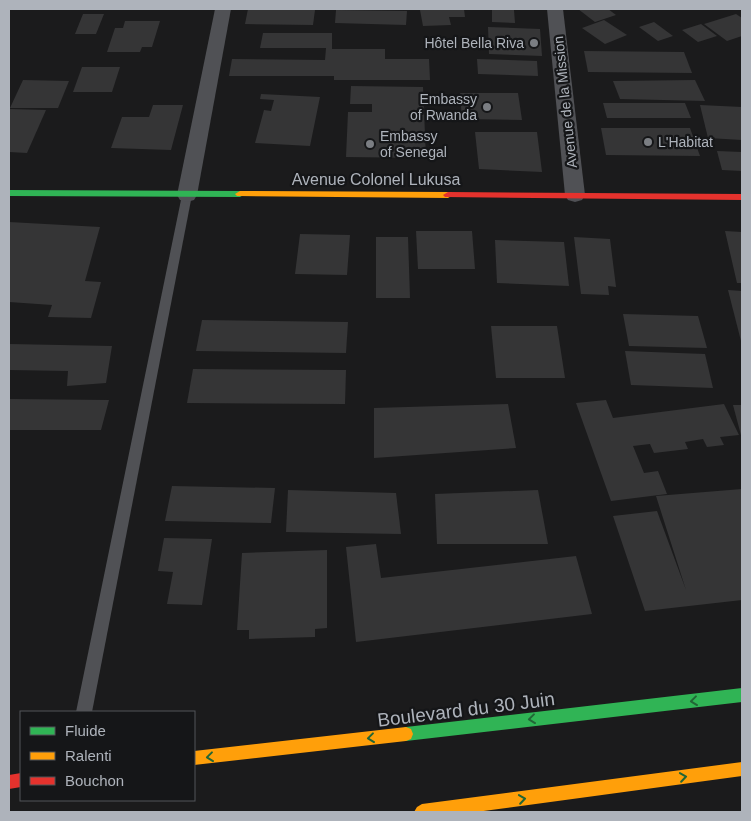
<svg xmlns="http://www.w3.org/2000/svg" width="751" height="821" font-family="Helvetica,sans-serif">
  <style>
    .building { fill: #353536 }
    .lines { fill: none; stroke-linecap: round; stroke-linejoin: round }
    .lane { fill: #505155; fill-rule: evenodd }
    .street { fill: #505155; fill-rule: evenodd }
    .fast { fill: #30b455; fill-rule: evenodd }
    .slow { fill: #ff9f0a; fill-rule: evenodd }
    .jam { fill: #e5322d; fill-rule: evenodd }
    .oneway { stroke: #226536 }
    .poi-dot { fill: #7b7e83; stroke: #151618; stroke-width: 2 }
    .labels { text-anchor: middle; stroke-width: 4.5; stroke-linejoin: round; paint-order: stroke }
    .far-poi-label { font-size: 14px; fill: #aeb3bb; stroke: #151618; text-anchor: end }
    .far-street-label { font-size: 14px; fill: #aeb3bb; stroke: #151618 }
    .street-label { font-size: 16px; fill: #aeb3bb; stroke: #151618 }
    .near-street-label { font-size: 19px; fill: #aeb3bb; stroke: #151618 }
  </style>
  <rect width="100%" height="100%" fill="#1b1b1c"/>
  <g class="building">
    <path d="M248 9 315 10 313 25 245 24Z"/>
    <path d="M459 9H464L465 17H449L451 25 423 26 420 10Z"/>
    <path d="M492 9 514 10 515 23 492 22Z"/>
    <path d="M578 9H608L616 15 595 22Z"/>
    <path d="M336 10 407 11 406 25 335 23Z"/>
    <path d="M83 14H104L96 34H75Z"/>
    <path d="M736 14 742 18V36L727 41 704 24Z"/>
    <path d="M604 20 627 35 605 44 582 28Z"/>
    <path d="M125 21H160L152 47H142L140 52H107L115 28H123Z"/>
    <path d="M654 22 673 36 658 41 639 27Z"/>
    <path d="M701 24 717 36 698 42 682 30Z"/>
    <path d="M488 27 540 29 542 56 489 54Z"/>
    <path d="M263 33H332V49H385V59H429L430 80H334V76H229L232 59 325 60 326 48H260Z"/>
    <path d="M584 51 684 52 692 73 588 72Z"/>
    <path d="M477 59 537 61 538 76 478 74Z"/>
    <path d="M82 67H120L112 92H73Z"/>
    <path d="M23 80 69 81 58 108H10Z"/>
    <path d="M695 80 705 101 620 99 613 81Z"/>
    <path d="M351 86 423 87 426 158 346 157 348 112H372V104H350Z"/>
    <path d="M460 93H518L522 120 462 119Z"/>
    <path d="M261 94 320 97 310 146 255 143 264 110 271 111 274 100 260 99Z"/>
    <path d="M603 103H685L691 118H607Z"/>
    <path d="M153 105H183L171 150 111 148 122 117H149Z"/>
    <path d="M700 105 742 107V140L708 138Z"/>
    <path d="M9 109 46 110 27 153 9 152Z"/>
    <path d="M601 128H690L700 156 606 155Z"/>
    <path d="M475 132H537L542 172 479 169Z"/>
    <path d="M717 151 742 152V171L722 170Z"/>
    <path d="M9 222 100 227 85 281 101 282 91 318 48 317 52 305 9 302Z"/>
    <path d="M416 231H472L475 269H418Z"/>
    <path d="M725 231 742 232V283H737Z"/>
    <path d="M300 234 350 235 347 275 295 274Z"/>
    <path d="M376 237H408L410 298H376Z"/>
    <path d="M574 237 610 239 616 287 608 286 609 295 581 294Z"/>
    <path d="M495 240 564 242 569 286 497 283Z"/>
    <path d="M728 290 742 291V345Z"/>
    <path d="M623 314 698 316 707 348 629 346Z"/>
    <path d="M202 320 348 322 346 353 196 351Z"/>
    <path d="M491 326H557L565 378H496Z"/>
    <path d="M9 344 112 346 106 383 67 386 68 371 9 370Z"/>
    <path d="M625 351 705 354 713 388 631 385Z"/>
    <path d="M193 369 346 370 345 404 187 403Z"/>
    <path d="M9 399 109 400 101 430H9Z"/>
    <path d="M606 400 613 418 724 404 739 435 720 437 724 445 707 447 703 439 685 442 688 449 654 453 650 444 633 446 644 473 658 471 667 494 611 501 576 403Z"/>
    <path d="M508 404 516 448 374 458V408Z"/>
    <path d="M733 405H742V439Z"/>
    <path d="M172 486 275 488 271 523 165 521Z"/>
    <path d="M742 489V600L645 611 613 516 657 511 686 590 656 496Z"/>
    <path d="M288 490 396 493 401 534 286 532Z"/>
    <path d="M538 490 548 544H437L435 494Z"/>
    <path d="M164 538 212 539 202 605 167 604 173 572 158 571Z"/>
    <path d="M376 544 381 578 576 556 592 614 356 642 346 547Z"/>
    <path d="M327 550V628L315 629V637L249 639V630H237L242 553Z"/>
  </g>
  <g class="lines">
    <path class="lane" d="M187 192 192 195 92 712H76L182 195Z"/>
    <g class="street">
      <path d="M215 9H231L197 195 194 200 187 202 180 200 177 195Z"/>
      <path d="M547 9H563L585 195 582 200 575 202 568 200 565 195Z"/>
    </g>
    <g class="fast">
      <path d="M9 190 240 191 245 194 240 197 9 196Z"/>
      <path d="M742 688V702L406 741 401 739 399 734 401 729 406 727Z"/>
    </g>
    <g class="slow">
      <path d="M240 191 448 192 453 195 448 198 237 196 235 194Z"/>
      <path d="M406 727 411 729 413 734 411 739 406 741 194 765V751Z"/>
      <path d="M742 762V776L476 812H414L417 807 422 804Z"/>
    </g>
    <g class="jam">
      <path d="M448 192 742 194V200L445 197 443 195Z"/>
      <path d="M21 773V787L9 789V775Z"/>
    </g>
  </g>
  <defs><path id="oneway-chevron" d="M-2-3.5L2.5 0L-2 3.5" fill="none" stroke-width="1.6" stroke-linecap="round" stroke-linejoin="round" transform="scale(1.25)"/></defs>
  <g class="oneway">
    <use href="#oneway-chevron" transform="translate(694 701) rotate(173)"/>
    <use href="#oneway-chevron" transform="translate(532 719) rotate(173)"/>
    <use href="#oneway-chevron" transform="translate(371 738) rotate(173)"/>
    <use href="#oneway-chevron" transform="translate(210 757) rotate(173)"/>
    <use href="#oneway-chevron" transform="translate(683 777) rotate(-8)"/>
    <use href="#oneway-chevron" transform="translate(522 799) rotate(-8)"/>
  </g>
  <g class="poi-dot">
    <circle cx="534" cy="43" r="5"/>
    <circle cx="487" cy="107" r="5"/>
    <circle cx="648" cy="142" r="5"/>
    <circle cx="370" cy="144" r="5"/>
  </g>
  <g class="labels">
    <g class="far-poi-label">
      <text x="524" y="48">Hôtel Bella Riva</text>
      <text x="477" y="104">Embassy<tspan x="477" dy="16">of Rwanda</tspan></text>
      <text x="380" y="141" text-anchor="start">Embassy<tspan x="380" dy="16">of Senegal</tspan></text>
      <text x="658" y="147" text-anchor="start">L'Habitat</text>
    </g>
    <g class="far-street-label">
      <text transform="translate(565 102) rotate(-96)" y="5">Avenue de la Mission</text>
    </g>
    <g class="street-label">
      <text x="376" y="185">Avenue Colonel Lukusa</text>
    </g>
    <g class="near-street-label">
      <text transform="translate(466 709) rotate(-7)" y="7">Boulevard du 30 Juin</text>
    </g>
  </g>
  <rect width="751" height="821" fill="none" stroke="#aeb3bb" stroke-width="20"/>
  <rect x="20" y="711" width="175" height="90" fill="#151618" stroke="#525559"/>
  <rect x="30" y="727" width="25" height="8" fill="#30b455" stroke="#525559"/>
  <text x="65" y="736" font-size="15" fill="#aeb3bb">Fluide</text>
  <rect x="30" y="752" width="25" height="8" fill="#ff9f0a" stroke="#525559"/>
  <text x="65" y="761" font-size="15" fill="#aeb3bb">Ralenti</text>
  <rect x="30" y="777" width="25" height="8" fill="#e5322d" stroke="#525559"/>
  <text x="65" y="786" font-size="15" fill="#aeb3bb">Bouchon</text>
</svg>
